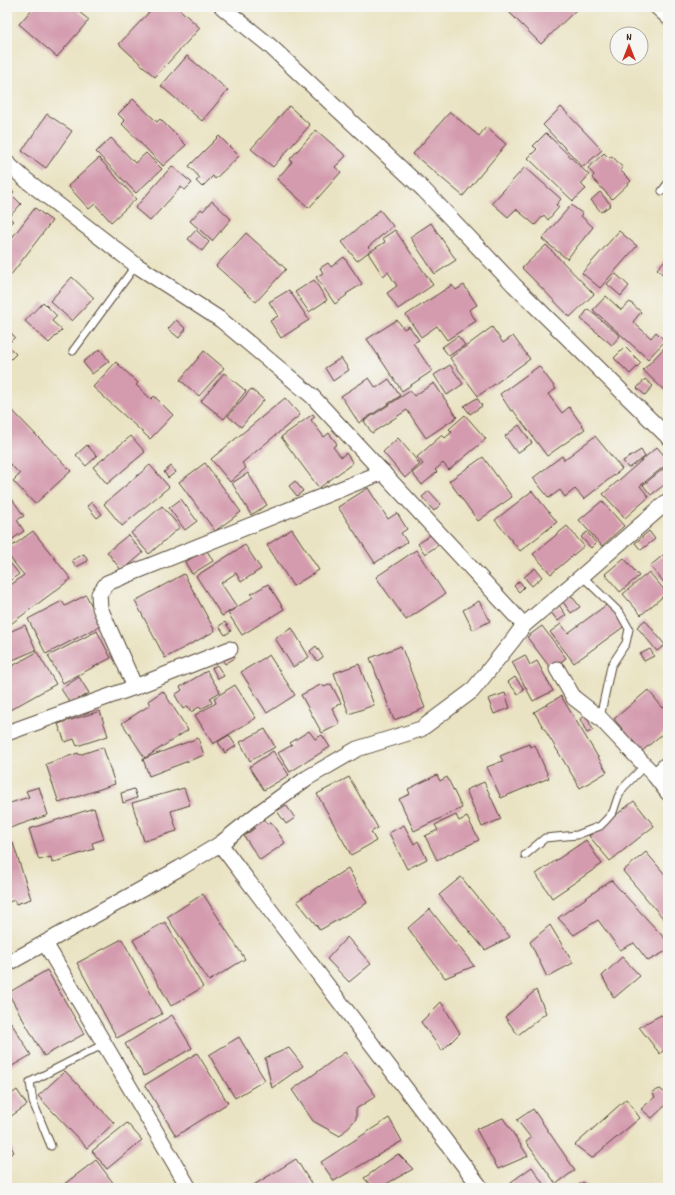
<svg xmlns="http://www.w3.org/2000/svg" width="675" height="1195" font-family="Dekko,sans-serif">
  <style>
    .building { fill: #d49bae }
    .lines { fill: none; stroke-linecap: round; stroke-linejoin: round }
    .service-casing { stroke: #554637; stroke-width: 9 }
    .minor-casing { stroke: #554637; stroke-width: 17 }
    .service { stroke: #fff; stroke-width: 7 }
    .minor { stroke: #fff; stroke-width: 15 }
  </style>
  <rect width="100%" height="100%" fill="#f6f6f2"/>
  <filter id="ink" filterUnits="userSpaceOnUse"><feTurbulence type="fractalNoise" baseFrequency=".025" numOctaves="2"/><feDisplacementMap in="SourceGraphic" scale="8" xChannelSelector="R" yChannelSelector="G"/><feConvolveMatrix kernelMatrix="1 2 1 2 8 2 1 2 1" color-interpolation-filters="sRGB"/></filter>
  <filter id="wash" filterUnits="userSpaceOnUse"><feTurbulence type="fractalNoise" baseFrequency=".012" numOctaves="4" result="noise"/><feDisplacementMap in="SourceGraphic" scale="16" xChannelSelector="R" yChannelSelector="G"/><feGaussianBlur stdDeviation="0.9" result="paint"/><feColorMatrix in="noise" values="0 0 0 0 0 0 0 0 0 0 0 0 0 0 0 0 0 1.4 0 .05"/><feComposite in="paint" operator="in"/></filter>
  <g filter="url(#wash)">
    <rect width="100%" height="100%" fill="#eae3c3"/>
    <g id="blocks">
      <g class="building">
        <path d="M34 7H73L89 20 57 57 19 24Z"/>
        <path d="M154 7H177L200 28 155 77 119 44Z"/>
        <path d="M504 7H579L541 44Z"/>
        <path d="M187 56 228 90 202 121 161 86Z"/>
        <path d="M133 99 157 122 160 119 186 145 163 166 122 124 125 121 118 114Z"/>
        <path d="M289 106 310 125 273 167 251 149Z"/>
        <path d="M561 107 602 150 583 167 543 125Z"/>
        <path d="M450 112 479 136 486 127 506 144 463 196 413 154Z"/>
        <path d="M47 114 72 131 46 168 22 151Z"/>
        <path d="M316 130 346 156 335 167 341 172 309 208 277 179 292 162 290 159Z"/>
        <path d="M546 133 589 175 581 184 586 189 573 201 528 158 537 149 533 146Z"/>
        <path d="M219 136 239 156 215 179 213 176 202 187 196 181 200 178 189 166Z"/>
        <path d="M111 138 135 163 146 153 162 169 136 193 96 152Z"/>
        <path d="M604 153 609 158 612 156 623 168 620 170 631 181 612 199 592 178 594 175 588 168Z"/>
        <path d="M99 158 136 199 111 222 95 204 89 209 68 186Z"/>
        <path d="M172 166 192 183 185 190 181 187 150 221 135 208Z"/>
        <path d="M525 167 561 199 556 205 559 207 548 220 544 215 535 225 516 209 508 217 492 203Z"/>
        <path d="M7 185 14 192 11 194 21 204 10 216 7 212Z"/>
        <path d="M600 192 611 205 601 212 591 200Z"/>
        <path d="M212 201 231 219 212 241 190 221 201 209 203 211Z"/>
        <path d="M571 205 583 214 581 216 593 227 567 259 542 239Z"/>
        <path d="M35 208 52 221 7 280V244Z"/>
        <path d="M380 210 393 226 368 247 371 250 357 261 342 242Z"/>
        <path d="M7 216 13 221 7 226Z"/>
        <path d="M431 223 456 260 435 274 410 237Z"/>
        <path d="M196 230 209 242 202 251 188 239Z"/>
        <path d="M395 230 433 285 398 309 387 293 397 286 388 272 383 276 368 253 385 242 383 238Z"/>
        <path d="M619 231 637 246 600 288 582 273Z"/>
        <path d="M246 233 286 269 256 302 216 266Z"/>
        <path d="M546 245 594 294 570 317 522 268Z"/>
        <path d="M344 257 362 284 346 294 347 295 335 304 316 277 323 273 320 268 328 263 331 267Z"/>
        <path d="M668 257V279L657 269Z"/>
        <path d="M616 274 629 286 621 296 607 284Z"/>
        <path d="M72 277 94 298 72 321 50 301Z"/>
        <path d="M314 280 327 300 309 312 295 292Z"/>
        <path d="M452 285 456 290 464 285 477 305 469 310 476 321 447 340 437 326 421 337 406 315Z"/>
        <path d="M289 290 309 320 281 338 270 321 278 316 269 302Z"/>
        <path d="M606 296 621 310 630 302 641 312 633 322 651 338 656 332 665 341 648 359 593 310Z"/>
        <path d="M43 302 57 316 52 321 62 330 49 343 25 321Z"/>
        <path d="M588 309 620 336 612 345 581 319Z"/>
        <path d="M176 320 186 329 179 338 168 329Z"/>
        <path d="M397 320 404 329 409 326 419 340 413 343 432 371 402 391 367 339Z"/>
        <path d="M492 327 503 343 513 336 530 359 478 396 450 358Z"/>
        <path d="M7 329 15 337 7 345 16 354 7 363Z"/>
        <path d="M458 336 465 345 449 356 442 347Z"/>
        <path d="M668 344V394L643 370Z"/>
        <path d="M625 347 641 363 630 374 614 358Z"/>
        <path d="M100 349 109 361 92 374 83 362Z"/>
        <path d="M204 351 224 368 199 396 180 380Z"/>
        <path d="M341 358 349 370 333 381 325 368Z"/>
        <path d="M116 362 138 383 136 385 151 399 154 396 173 415 150 439 93 387Z"/>
        <path d="M450 365 463 384 447 395 434 375Z"/>
        <path d="M539 366 556 389 548 394 562 413 569 407 585 429 547 456 513 410 511 411 500 394Z"/>
        <path d="M224 373 246 391 224 419 201 401Z"/>
        <path d="M369 378 376 388 389 379 400 396 359 423 341 396Z"/>
        <path d="M645 379 653 386 645 395 637 388Z"/>
        <path d="M434 383 457 417 426 438 407 410 372 433 364 421 410 391 414 396Z"/>
        <path d="M251 389 264 400 241 427 228 416Z"/>
        <path d="M285 398 300 415 242 463 246 468 230 482 211 459Z"/>
        <path d="M477 398 482 406 470 414 464 406Z"/>
        <path d="M9 407 71 471 35 504 13 481 20 474 7 461V409Z"/>
        <path d="M313 414 315 417 311 420 324 437 329 433 337 444 333 447 341 457 346 453 353 463 319 488 281 437Z"/>
        <path d="M465 415 486 439 449 470 443 463 435 470 437 472 422 485 412 473 423 464 417 457 442 435 445 438 452 432 449 429Z"/>
        <path d="M519 425 532 443 517 453 505 436Z"/>
        <path d="M131 436 145 452 107 484 93 467Z"/>
        <path d="M595 436 622 469 584 499 575 489 565 497 560 490 549 498 533 478 562 456 564 460Z"/>
        <path d="M398 438 420 464 405 478 383 452Z"/>
        <path d="M87 445 97 456 86 466 76 455Z"/>
        <path d="M657 447 668 460V463L640 486 649 497 625 518 603 494Z"/>
        <path d="M641 450 645 457 628 468 623 461Z"/>
        <path d="M483 457 512 497 478 521 449 481Z"/>
        <path d="M205 463 241 512 215 531 179 482Z"/>
        <path d="M150 465 169 487 122 526 104 504Z"/>
        <path d="M668 465V482L651 495 643 485Z"/>
        <path d="M171 466 176 472 168 478 164 472Z"/>
        <path d="M248 473 267 505 251 515 232 483Z"/>
        <path d="M295 481 303 491 297 496 289 486Z"/>
        <path d="M368 488 388 519 397 513 407 529 401 533 407 542 375 563 338 507Z"/>
        <path d="M429 491 441 504 434 511 422 497Z"/>
        <path d="M532 491 557 522 520 551 495 520Z"/>
        <path d="M10 496 24 516 17 520 24 531 7 543V498Z"/>
        <path d="M181 499 197 521 185 530 169 508Z"/>
        <path d="M602 501 624 526 602 546 579 520Z"/>
        <path d="M92 502 102 514 97 518 87 506Z"/>
        <path d="M162 506 180 527 149 554 131 533Z"/>
        <path d="M567 526 584 546 551 574 533 554Z"/>
        <path d="M292 529 319 570 293 586 267 545Z"/>
        <path d="M33 531 71 579 8 626 7 625V588L24 575 7 554V550Z"/>
        <path d="M649 531 655 539 641 550 635 543Z"/>
        <path d="M587 532 596 543 591 548 581 537Z"/>
        <path d="M433 533 440 544 425 554 418 544Z"/>
        <path d="M128 535 143 553 122 571 107 552Z"/>
        <path d="M245 545 261 569 241 582 236 573 221 583 237 607 222 616 196 576Z"/>
        <path d="M206 549 213 561 192 574 185 562Z"/>
        <path d="M416 550 445 594 406 620 376 577Z"/>
        <path d="M668 551V587L650 566Z"/>
        <path d="M84 554 88 561 76 567 72 560Z"/>
        <path d="M624 558 639 576 620 592 605 574Z"/>
        <path d="M7 559 19 574 7 583Z"/>
        <path d="M535 568 542 577 532 586 524 577Z"/>
        <path d="M649 572 667 593 641 615 623 594Z"/>
        <path d="M184 574 215 631 165 658 135 601Z"/>
        <path d="M519 581 524 587 519 592 514 586Z"/>
        <path d="M268 584 284 609 242 635 228 613 253 597 251 594Z"/>
        <path d="M86 595 102 625 46 654 28 619 62 601 65 606Z"/>
        <path d="M571 595 580 607 571 613 563 602Z"/>
        <path d="M479 601 490 621 473 630 463 610Z"/>
        <path d="M609 603 626 625 574 663 550 632 561 624 568 633Z"/>
        <path d="M559 605 566 615 558 621 550 611Z"/>
        <path d="M645 620 665 645 657 651 637 627Z"/>
        <path d="M225 622 231 631 225 635 219 626Z"/>
        <path d="M25 625 36 650 8 662 7 633Z"/>
        <path d="M542 626 566 658 551 669 527 637Z"/>
        <path d="M292 628 309 657 293 667 275 638Z"/>
        <path d="M97 631 111 658 63 683 48 656Z"/>
        <path d="M316 646 323 657 317 661 310 651Z"/>
        <path d="M401 646 425 708 394 720 370 658Z"/>
        <path d="M650 649 654 656 644 661 640 654Z"/>
        <path d="M37 652 56 684 8 711 7 709V669Z"/>
        <path d="M231 652 235 658 225 664 222 658Z"/>
        <path d="M269 655 295 695 267 713 241 672Z"/>
        <path d="M525 655 530 665 537 661 553 691 533 701 512 662Z"/>
        <path d="M359 664 374 705 349 714 334 673Z"/>
        <path d="M217 665 224 676 218 679 212 668Z"/>
        <path d="M207 671 220 692 210 698 212 703 201 709 199 707 191 712 188 706 183 709 175 695 182 690 180 687Z"/>
        <path d="M79 677 89 693 71 704 61 689Z"/>
        <path d="M515 677 524 689 518 694 508 682Z"/>
        <path d="M322 684 324 687 331 684 341 703 332 708 340 724 322 733 301 695Z"/>
        <path d="M235 685 256 718 213 744 195 715 216 703 214 698Z"/>
        <path d="M648 690 663 708 668 704V729L641 752 614 719Z"/>
        <path d="M163 691 188 730 145 758 122 723 150 705 148 701Z"/>
        <path d="M505 693 510 708 494 714 488 699Z"/>
        <path d="M561 696 607 772 580 788 534 712Z"/>
        <path d="M100 711 108 736 77 746 74 739 65 742 58 724Z"/>
        <path d="M586 716 593 730 587 733 580 719Z"/>
        <path d="M265 729 275 747 250 761 240 742Z"/>
        <path d="M309 731 315 739 322 735 330 747 290 772 278 753 292 745 290 743Z"/>
        <path d="M229 735 236 746 225 753 218 742Z"/>
        <path d="M198 738 204 755 149 776 143 759Z"/>
        <path d="M529 744 530 747 535 745 549 778 501 798 487 767 503 761 500 756Z"/>
        <path d="M103 747 115 784 59 803 46 764 78 753 79 755Z"/>
        <path d="M273 751 289 775 264 790 249 767Z"/>
        <path d="M437 775 440 781 447 777 462 808 414 831 399 799 410 794 408 789Z"/>
        <path d="M349 777 378 828 371 832 376 841 351 855 317 794Z"/>
        <path d="M484 782 501 819 482 827 466 790Z"/>
        <path d="M39 787 48 815 7 829V804L29 797 26 791Z"/>
        <path d="M184 788 190 805 171 811 177 831 144 841 132 803Z"/>
        <path d="M134 789 137 798 123 803 121 793Z"/>
        <path d="M634 801 654 826 610 861 589 836Z"/>
        <path d="M286 805 295 818 286 824 277 811Z"/>
        <path d="M94 808 104 839 92 843 94 849 52 863 51 857 39 860 29 829Z"/>
        <path d="M456 815 459 821 467 817 479 840 437 860 425 836 438 830 435 825Z"/>
        <path d="M261 816 267 824 271 822 285 843 260 860 244 836 255 828 251 822Z"/>
        <path d="M404 825 414 844 418 841 427 859 407 869 389 833Z"/>
        <path d="M586 840 602 864 552 898 536 874Z"/>
        <path d="M13 843 31 899 16 904 14 900 7 903V845Z"/>
        <path d="M646 852 668 878V924L623 871Z"/>
        <path d="M348 868 367 903 320 930 297 901Z"/>
        <path d="M461 877 510 937 485 950 439 895Z"/>
        <path d="M611 880 668 942V950L648 961 634 943 620 950 598 920 574 935 558 918Z"/>
        <path d="M203 894 245 959 209 981 167 917Z"/>
        <path d="M430 909 474 966 445 978 408 928Z"/>
        <path d="M165 922 203 987 171 1006 133 940Z"/>
        <path d="M550 925 573 963 547 977 530 942Z"/>
        <path d="M347 937 371 964 349 982 327 959Z"/>
        <path d="M122 939 162 1014 117 1038 77 963Z"/>
        <path d="M622 957 640 976 614 998 602 976Z"/>
        <path d="M47 970 84 1034 44 1056 8 993Z"/>
        <path d="M536 990 546 1013 518 1035 505 1017Z"/>
        <path d="M441 1002 460 1033 442 1051 421 1022Z"/>
        <path d="M172 1015 192 1048 144 1076 125 1044Z"/>
        <path d="M661 1015 668 1022V1045L660 1054 639 1027Z"/>
        <path d="M10 1021 31 1055 7 1069V1023Z"/>
        <path d="M239 1037 265 1080 235 1098 209 1055Z"/>
        <path d="M289 1048 303 1066 272 1088 265 1058Z"/>
        <path d="M345 1052 376 1096 356 1109V1119L340 1136 313 1121 292 1090Z"/>
        <path d="M197 1053 228 1103 176 1136 145 1085Z"/>
        <path d="M65 1071 114 1123 87 1148 38 1096Z"/>
        <path d="M660 1089 668 1095V1106L666 1105 652 1118 641 1109 655 1097 652 1092Z"/>
        <path d="M17 1090 27 1105 7 1119V1097Z"/>
        <path d="M626 1099 640 1118 592 1158 575 1145Z"/>
        <path d="M533 1109 575 1170 556 1184 526 1142 531 1138 517 1120Z"/>
        <path d="M389 1118 402 1141 334 1181 321 1162Z"/>
        <path d="M503 1118 528 1156 498 1169 476 1129Z"/>
        <path d="M127 1123 142 1140 107 1169 92 1151Z"/>
        <path d="M7 1141 14 1152 7 1157Z"/>
        <path d="M398 1154 413 1169 379 1188H373L364 1178Z"/>
        <path d="M296 1159 314 1188H249Z"/>
        <path d="M96 1160 117 1188H59Z"/>
        <path d="M532 1167 546 1188H515L511 1182Z"/>
        <path d="M583 1182 589 1188H574Z"/>
      </g>
    </g>
  </g>
  <g filter="url(#ink)">
    <use href="#blocks" fill-opacity="0" stroke="#554637" stroke-width="1"/>
    <g class="lines">
      <g class="service-casing">
        <g id="service">
          <path d="M662 191 668 183"/>
          <path d="M73 351 136 265"/>
          <path d="M582 576 620 613 629 629 626 643 611 666 600 718"/>
          <path d="M525 855 545 838 577 835 600 826 606 820 613 812 618 797 623 788 645 765"/>
          <path d="M51 1146 33 1102 30 1082 104 1044"/>
        </g>
      </g>
      <g class="minor-casing">
        <g id="minor">
          <path d="M222 7 269 45 424 190 514 285 668 437"/>
          <path d="M657 7 668 17"/>
          <path d="M7 163 26 180 136 265 221 320 312 396 524 625"/>
          <path d="M557 669 574 698 600 718 655 776 668 793"/>
          <path d="M135 687 100 608 99 594 107 583 383 472"/>
          <path d="M7 733 135 687 230 649"/>
          <path d="M655 776 668 763"/>
          <path d="M220 844 481 1188"/>
          <path d="M45 943 189 1188"/>
          <path d="M7 964 180 868 220 844 260 812 307 778 357 749 421 729 472 691 513 640 524 625 582 576 668 501"/>
        </g>
      </g>
      <use href="#service" class="service"/>
      <use href="#minor" class="minor"/>
    </g>
  </g>
  <rect width="675" height="1195" fill="none" stroke="#f6f6f2" stroke-width="24"/>
  <g transform="translate(629 46)"><circle r="19" fill="#f6f6f2" stroke="#aba49d"/>
  <path d="M0-3L7 15L0 10L-7 15Z" fill="#c8321e"/>
  <text y="-6" font-size="11" font-weight="bold" text-anchor="middle" fill="#3b2a1e">N</text>
  </g>
</svg>
